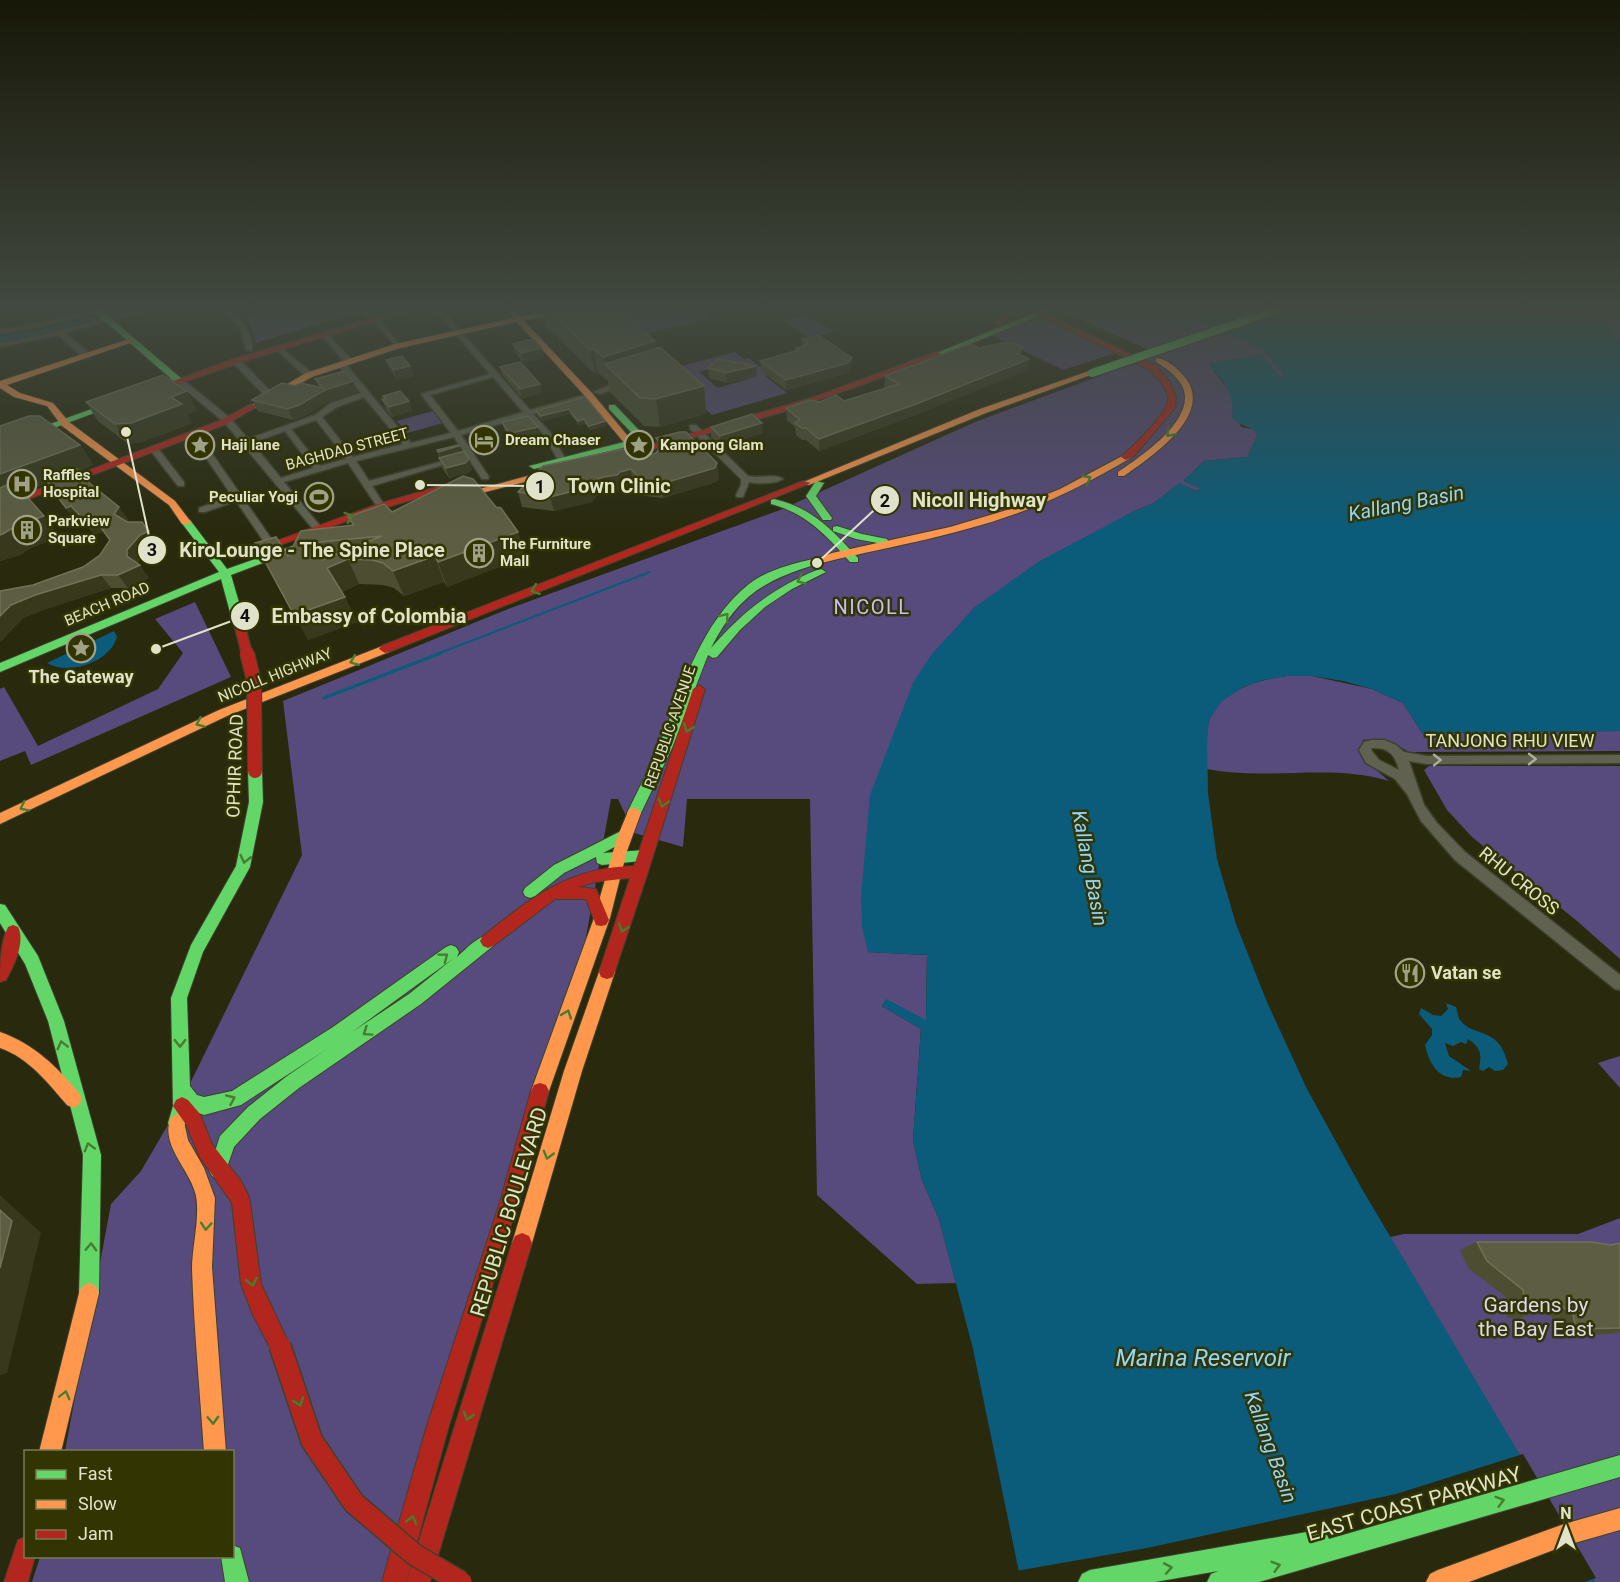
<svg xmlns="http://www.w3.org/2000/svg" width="1620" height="1582" font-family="Roboto,sans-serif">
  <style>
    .green { fill: #574a7c; fill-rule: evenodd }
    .water { fill: #0a5c7a }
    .pier { fill: #28290d }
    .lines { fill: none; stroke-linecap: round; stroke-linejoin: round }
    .stream-far1 { stroke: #0a5c7a; stroke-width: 2 }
    .stream { stroke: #0a5c7a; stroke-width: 3 }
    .canal { fill: #0a5c7a; fill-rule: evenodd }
    .street-casing { stroke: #3f412e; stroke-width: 3 }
    .fast-casing { stroke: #3f412e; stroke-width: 2 }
    .slow-casing { stroke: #3f412e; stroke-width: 2 }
    .jam-casing { stroke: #3f412e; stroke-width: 2 }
    .street { fill: #60624f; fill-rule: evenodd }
    .fast { fill: #63d668; fill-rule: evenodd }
    .slow { fill: #ff974d; fill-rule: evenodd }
    .jam { fill: #b3261e; fill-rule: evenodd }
    .fast-bridge-casing { stroke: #3f412e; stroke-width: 10; stroke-linecap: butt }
    .jam-bridge-far2-casing { stroke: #3f412e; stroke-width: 13; stroke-linecap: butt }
    .jam-bridge-far1-casing { stroke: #3f412e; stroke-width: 16; stroke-linecap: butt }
    .jam-bridge-casing { stroke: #3f412e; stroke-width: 24; stroke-linecap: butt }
    .fast-bridge { stroke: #63d668; stroke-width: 8 }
    .jam-bridge-far2 { stroke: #b3261e; stroke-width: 10 }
    .jam-bridge-far1 { stroke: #b3261e; stroke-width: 14 }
    .jam-bridge { stroke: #b3261e; stroke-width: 21 }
    .wall { fill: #4c4d31 }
    .shaded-wall { fill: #37381c }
    .building { fill: #5c5d42; stroke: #717257; stroke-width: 1.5; fill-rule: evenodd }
    .oneway { stroke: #487d2f }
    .oneway2 { stroke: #adaf98 }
    .labels { text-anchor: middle; stroke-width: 5; stroke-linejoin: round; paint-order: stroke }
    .far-poi-label { font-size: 15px; font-weight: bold; fill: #e0e3c9; stroke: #323501; text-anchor: start }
    .far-street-label { font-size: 15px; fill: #e0e3c9; stroke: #323501 }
    .poi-label { font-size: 18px; font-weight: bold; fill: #e0e3c9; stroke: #323501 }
    .street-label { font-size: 18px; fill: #e0e3c9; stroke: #323501 }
    .water-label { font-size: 20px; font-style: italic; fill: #90d6fd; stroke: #323501 }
    .neighbourhood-label { font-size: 20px; letter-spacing: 1.5px; fill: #c8bdf6; stroke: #323501 }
    .near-street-label { font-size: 21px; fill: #e0e3c9; stroke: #323501 }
    .near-park-label { font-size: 21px; fill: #dcd8ee; stroke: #323501 }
    .near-water-label { font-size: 24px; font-style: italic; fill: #90d6fd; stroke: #323501 }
    .leader { fill: none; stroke: #e0e3c9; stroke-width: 2 }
    .callout-dot { fill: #e0e3c9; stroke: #323501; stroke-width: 2 }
    .mark-label { font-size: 18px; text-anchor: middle; font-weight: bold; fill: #111 }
    .callout-label { font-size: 20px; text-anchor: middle; font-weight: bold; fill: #e0e3c9; stroke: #323501; stroke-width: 5; stroke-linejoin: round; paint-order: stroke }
  </style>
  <rect width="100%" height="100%" fill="#28290d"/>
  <g class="green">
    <path d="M268 310H362V311L256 343 251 326 243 318Z"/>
    <path d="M618 310H698L709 319 648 333Z"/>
    <path d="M1058 310H1094L1159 318 1178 314 1165 310 1186 314 1264 350 1286 378H1280L1262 355 1208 363 1229 391 1241 427 1253 429 1258 434 1247 457 1204 461 1184 481 1201 488 1197 491 1179 484 1154 503 1132 512 975 607 960 624 868 952 927 955 926 1021 886 1000 882 1006 921 1029 913 1140 922 1180 939 1219 956 1283 917 1284 817 1195 810 799H687L683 847 634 833 618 799H611L578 981 393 1582H32L40 1557 232 1556V1452L65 1451 111 1204 141 1171 179 1106 302 855 283 701 508 609 780 510 975 422 1159 354Z"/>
    <path d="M1477 310H1620V340L1614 335Z"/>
    <path d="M1040 313 1118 352 1063 370 989 334Z"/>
    <path d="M804 315 834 331 811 338 783 321Z"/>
    <path d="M735 352 744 359 749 358 769 374 765 376 787 393 712 415 690 395 681 366ZM734 362 754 377 718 388 699 372Z"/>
    <path d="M433 411 443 423 407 433 397 421Z"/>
    <path d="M195 602 231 677 31 765 25 751 0 761V689L4 687 38 746 158 689 183 653 155 619Z"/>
    <path d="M1287 676H1312L1372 689 1403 703 1422 733 1620 731V751L1409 752C1393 742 1382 737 1363 740L1360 749 1366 761 1389 781C1331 763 1267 781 1207 769 1207 754 1204 736 1209 721 1219 690 1259 680 1287 676Z"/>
    <path d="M1429 766H1620V959L1577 921 1472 837 1447 810 1424 770Z"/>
    <path d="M1620 1056V1088L1598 1063Z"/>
    <path d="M1620 1218V1582H1595L1390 1237 1404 1234H1578Z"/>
  </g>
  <g class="water">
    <path d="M1094 310H1165L1180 314 1159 318Z"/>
    <path d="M1166 310H1341L1353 315 1477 310 1601 320 1613 328 1614 335 1620 340V731L1422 733 1403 703 1372 689 1343 681 1312 676H1287L1264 680 1243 687 1221 702 1209 720 1207 742 1208 793 1217 859 1236 924 1267 1002 1307 1089 1362 1189 1595 1582H1021L973 1349 939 1219 922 1180 913 1140 921 1029 882 1006 886 999 926 1020 927 955 868 952 862 927 861 897 870 795 913 683 931 655 975 607 1038 562 1132 512 1154 503 1179 483 1197 491 1200 488 1183 481 1204 461 1247 457 1258 434C1250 426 1241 426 1232 418 1235 395 1223 379 1207 363L1262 355 1280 377H1285L1264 350 1186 314Z"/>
    <path d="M88 317 95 321 49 333 0 342V336L40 330Z"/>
    <path d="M114 631 117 637C110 662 69 676 47 663Z"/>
    <path d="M1446 1003 1456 1007C1458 1011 1457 1016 1460 1020 1473 1038 1499 1025 1508 1064L1503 1070 1495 1071 1489 1067 1483 1071 1479 1069C1481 1056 1483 1049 1468 1039L1466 1044 1461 1042 1453 1046 1445 1043 1449 1056 1471 1071 1463 1070 1461 1077C1440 1082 1429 1064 1425 1045L1432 1035V1029L1419 1014 1421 1008 1433 1015 1441 1016 1448 1009Z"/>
  </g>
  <path class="pier" d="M1523 1454 1596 1578 1584 1582H1018L1016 1571 1147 1548 1396 1494Z"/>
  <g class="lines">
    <path class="stream-far1" d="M437 654 650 572"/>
    <path class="stream" d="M324 698 441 653"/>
    <path class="canal" d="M117 310H127L80 324 77 322Z"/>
    <g class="street-casing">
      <g id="street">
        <path d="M92 310 99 311 50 325 0 334V330L50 321Z"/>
        <path d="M135 310H146L65 333 90 354V358H84L58 335 0 347V343L43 335Z"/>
        <path d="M221 310C241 310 253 334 252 351L246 350 240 327Z"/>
        <path d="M367 310H373L368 316 365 314Z"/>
        <path d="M379 310H386L383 312Z"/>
        <path d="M435 310H442L530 410 592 393V397L533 414 550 432 566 460 565 462H559L544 435 527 416 461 435 489 477 488 479H482L454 437 356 461 369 481 455 458 459 460 372 486 385 506 384 508H378L348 463 284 482 321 527 316 530 313 529 224 422 175 381 182 379 230 418 248 439 315 415 331 403 361 393 337 364 341 362H344L411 443 451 433 421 394 490 374ZM493 377 523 412 458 431 430 395ZM364 397 403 444 353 457 322 417 337 407ZM316 420 345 457 346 459 320 466 291 429ZM285 431 313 468 281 478 252 443Z"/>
        <path d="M374 318H378L400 345V347H396L374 320Z"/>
        <path d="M322 333H326L351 359V363H345L322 335Z"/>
        <path d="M276 347H280L312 373V377H306L276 349Z"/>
        <path d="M233 359H239L273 394V398H267L233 363Z"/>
        <path d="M621 380 628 382 601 394 594 392Z"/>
        <path d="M690 425H696L748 476C759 479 774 473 783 479 775 484 759 484 749 482L743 497H737L736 495 741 485V479L690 429Z"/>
        <path d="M191 432H197L275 544 273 546H267L236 501 205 512H199V508L232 496 190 434Z"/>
        <path d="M151 447H157L184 482V486H178L151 451Z"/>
        <path d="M1372 740H1385L1396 745 1404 752 1427 756 1620 755V763L1427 764 1409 761 1424 805 1437 823 1465 852 1620 975V990L1615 989 1455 860 1421 821 1407 794 1395 779 1366 763 1359 750 1364 742ZM1372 748C1389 747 1395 755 1399 770L1379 760 1371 750Z"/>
      </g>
    </g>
    <g class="fast-casing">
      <g id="fast">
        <path d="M92 310H101L182 379V383H176Z"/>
        <path d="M1042 310H1053L941 356 934 354Z"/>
        <path d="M114 401 121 403 0 448V442Z"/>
        <path d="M609 405H615L653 445V449H647L609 409Z"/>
        <path d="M632 440 637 443 635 445 534 469 529 466Z"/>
        <path d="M816 481 824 483 816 496 832 518 831 520H823L806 496Z"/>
        <path d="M774 499C813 508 831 529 858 558V562H850C827 536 806 513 771 504V500Z"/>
        <path d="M186 519 190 520 227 569 307 541H315L316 543 231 575 245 623 243 626H235L233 623 221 579 0 672V663L219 572 181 522Z"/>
        <path d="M837 526 862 534 887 539 888 541 883 544 856 539 833 531V527Z"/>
        <path d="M813 559 817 560V564C762 581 738 596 711 648 741 613 774 587 817 570L821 569 826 572 792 589 765 607 740 630 717 657 713 658 708 655 672 748 641 813 639 817H629L627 813C639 788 652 764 662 738 684 684 701 623 749 584 767 570 792 564 813 559Z"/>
        <path d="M255 766 262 771 263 802 250 867 203 952 187 998 190 1086 197 1095 204 1097 232 1091 333 1027 446 947 451 945 456 947 459 952 457 957C466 949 481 932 493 936L496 941 493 946 421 1004 299 1088 260 1119 234 1147 224 1176 218 1179 212 1176 209 1170 220 1136 248 1107 287 1076 327 1049 241 1105 204 1115 190 1110 183 1129 177 1132 171 1129 168 1123 173 1106 171 998 191 945 236 866 249 802 248 771ZM454 958 409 994 352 1032Z"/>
        <path d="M623 830 628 832 630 836 628 840 603 853 645 850 650 852 652 856 650 860 602 865 597 863 596 857 564 873 535 896 530 898 525 896 523 892 525 888 554 865Z"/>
        <path d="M0 904 5 905 38 956 64 1021 101 1155 99 1293 96 1300 89 1303 82 1300 79 1293 83 1155 48 1021 25 964 0 923Z"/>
        <path d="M1620 1455V1477L1259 1582H1207L1211 1574 1218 1571 1155 1582H1078L1082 1574 1090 1570 1318 1530 1326 1533 1329 1539Z"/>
        <path d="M232 1545 240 1548 249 1582H225L221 1556H232Z"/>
      </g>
    </g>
    <g class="slow-casing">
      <g id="slow">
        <path d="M508 310H514L520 316 569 310H596L523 320 592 393 637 447V451H631L586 397 517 322 400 348 312 377 257 408 250 406 306 373 395 344 513 318Z"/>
        <path d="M129 339 136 341 7 385 20 393 53 403 69 422 175 501 191 522 190 524H182L169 505 62 426 47 406 14 397 0 388V381Z"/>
        <path d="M1156 358C1166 358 1177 368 1183 375 1218 413 1151 457 1124 476H1118V472C1140 457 1201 417 1181 384 1175 374 1165 368 1156 362Z"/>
        <path d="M1089 371 1096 373 986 413 809 485 801 483 980 409Z"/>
        <path d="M1126 454 1131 457 1129 459C1093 480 1057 499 1018 513 952 537 881 548 813 565L808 562 832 553 950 527 1010 509 1060 489Z"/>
        <path d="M553 469 556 470V474L462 498 457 495Z"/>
        <path d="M385 645 391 649 389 652 227 716 0 824V813L219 710Z"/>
        <path d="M634 808 639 809 641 813 627 851 610 918 549 1091 546 1097 540 1099 534 1097 531 1091 594 918 617 838 629 809Z"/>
        <path d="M607 965 613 967 615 972 582 1071 532 1243 529 1250 522 1253 515 1250 512 1243 564 1071 599 972 601 967Z"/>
        <path d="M0 1032C34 1044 56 1066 79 1093L82 1099 79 1105 73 1108 67 1105C48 1083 29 1058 0 1048Z"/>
        <path d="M177 1114 183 1117 188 1140 204 1168 215 1198 212 1267 226 1452H204C200 1391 194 1330 192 1269 192 1247 200 1218 196 1196 191 1170 159 1145 171 1117Z"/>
        <path d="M89 1283 96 1286 99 1293 61 1452H39L79 1293 82 1286Z"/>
        <path d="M1620 1508V1530L1564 1546 1469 1582H1426L1430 1574 1438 1570 1564 1524Z"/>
      </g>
    </g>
    <g class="jam-casing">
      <g id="jam">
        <path d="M400 310H412L239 363 153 393 146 391 233 359Z"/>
        <path d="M1007 310H1015L1002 324H996V320Z"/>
        <path d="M1028 310H1038L1156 366 1169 381 1176 396 1175 408 1134 456 1126 460 1121 457C1133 446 1169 413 1168 398 1167 387 1157 378 1150 370Z"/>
        <path d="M935 352 942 354 862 385 783 412 622 458 614 456 817 396Z"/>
        <path d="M251 404 258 406 227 424 0 510V504L221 420Z"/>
        <path d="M457 481 460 482V486L384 508 263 551 259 552 254 549 378 504Z"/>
        <path d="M803 481 811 483 389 652 385 653 379 649 381 646Z"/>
        <path d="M699 685 705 689 648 872 613 977 607 979 601 977 599 972 630 878 595 882 578 887 596 889 609 920 606 925 601 926 596 925 586 899H555L493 946 488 948 483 946 480 941 483 936C531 898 569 867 634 866L693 689Z"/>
        <path d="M13 925 18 927C26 943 13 967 6 980L0 982C0 964 0 944 8 927Z"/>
        <path d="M540 1083 546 1085 549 1091 519 1199 448 1429 406 1582H382L426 1429 501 1199 531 1091 534 1085Z"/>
        <path d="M182 1097 188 1100 200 1114 212 1144 241 1181 248 1195 250 1202 261 1284 290 1346 287 1353 280 1356 273 1353 253 1315 241 1284 232 1203 199 1156 187 1126 173 1106 176 1100Z"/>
        <path d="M522 1233 529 1236 532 1243 430 1582H406L512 1243 515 1236Z"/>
        <path d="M26 1537V1556H35L28 1582H4L18 1540Z"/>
      </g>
    </g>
    <use href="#street" class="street"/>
    <use href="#fast" class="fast"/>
    <use href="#slow" class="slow"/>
    <use href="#jam" class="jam"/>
    <g class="fast-bridge-casing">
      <path id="fast-bridge" d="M1092 373 1276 310"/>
    </g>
    <g class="jam-bridge-far2-casing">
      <path id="jam-bridge-far2" d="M239 623 247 654"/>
    </g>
    <g class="jam-bridge-far1-casing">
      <path id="jam-bridge-far1" d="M247 653 254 681 255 771"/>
    </g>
    <g class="jam-bridge-casing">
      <path id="jam-bridge" d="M280 1346 312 1441 354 1503 415 1555 461 1582"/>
    </g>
    <use href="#fast-bridge" class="fast-bridge"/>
    <use href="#jam-bridge-far2" class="jam-bridge-far2"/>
    <use href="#jam-bridge-far1" class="jam-bridge-far1"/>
    <use href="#jam-bridge" class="jam-bridge"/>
  </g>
  <g class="wall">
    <path d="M542 310H629L632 321 655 341 656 348 704 386 706 414 660 427 644 426 610 392 608 381 598 373 595 374 546 326Z"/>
    <path d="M1609 310H1620V317Z"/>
    <path d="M802 339 851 368 848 373 786 390 761 371 760 361 796 351V348L802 346Z"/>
    <path d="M513 344 542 348 544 358 524 363 515 353Z"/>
    <path d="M1023 347 1021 355 1029 359 1027 370 915 415 819 451 806 440H802L796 435 795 427 787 420 786 408 820 402 844 401 885 388 884 387 885 376 979 348Z"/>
    <path d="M386 360 410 366 414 376 397 380 390 370Z"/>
    <path d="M500 367 540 384 542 393 522 398 503 376Z"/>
    <path d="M708 368 757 376 727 383 709 378Z"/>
    <path d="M315 379 357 392 329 401 304 416 293 420 258 411 252 400 319 387Z"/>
    <path d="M383 396 409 401 412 411 392 417 386 409 382 399H384Z"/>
    <path d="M585 397 605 421 606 426 590 430 585 424 579 425 570 414 542 421 537 415 536 411Z"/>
    <path d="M86 402 197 410 187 414 192 423 142 442 128 444 98 421Z"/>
    <path d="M502 422 540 434 513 440 510 439 504 429Z"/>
    <path d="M0 426 80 445 93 465 79 471 94 487 119 507 128 520 127 522 157 544 149 549 137 563 149 578 128 588H111L46 609 23 618 2 640 0 641V591L33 585 83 567 100 555 110 541 104 531 95 535 81 519 76 522 48 484 50 482 23 492 44 516 59 537 31 548 20 555 0 561Z"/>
    <path d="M711 427 763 433 721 446 711 437Z"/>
    <path d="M656 438 719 478 716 482 663 498 645 496 633 484 622 487 620 490 606 492 596 496 592 502 554 511 522 507 518 492 656 453 658 450Z"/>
    <path d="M437 450 461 451 472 469 468 473 449 478 442 468Z"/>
    <path d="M392 512 518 532 525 557 447 587 444 582 404 596 394 588 383 585 359 584 342 592 357 622 308 640 288 556 301 531 352 525 348 517Z"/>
    <path d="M1477 1242 1611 1245 1620 1243V1332L1612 1334 1555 1335 1552 1316 1537 1313 1519 1318H1507L1505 1296 1469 1269 1460 1250Z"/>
  </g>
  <g class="shaded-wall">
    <path d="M631 312 634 335 624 313Z"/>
    <path d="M655 341 658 365 605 364 604 357Z"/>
    <path d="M1023 347 1021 358 1029 359 1027 370 915 415 819 451V439L1018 354Z"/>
    <path d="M542 348 544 358 524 363 521 353Z"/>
    <path d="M593 349 598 373 595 374 590 350Z"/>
    <path d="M852 358 851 368 848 373 786 390V380Z"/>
    <path d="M410 366 414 376 397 380 394 370Z"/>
    <path d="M756 366 757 376 727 383 726 373Z"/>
    <path d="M353 381 357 392 329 401 304 416 293 420 288 409 325 390Z"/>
    <path d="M540 384 542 393 522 398 520 389Z"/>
    <path d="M704 386 706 414 660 427 656 399Z"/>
    <path d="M187 391 197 410 187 414 192 423 142 442 128 444 115 424 171 397Z"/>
    <path d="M409 401 412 411 392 417 389 407Z"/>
    <path d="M569 409 570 414 542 421 541 416Z"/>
    <path d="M584 419 585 424 579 425 578 421Z"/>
    <path d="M605 421 606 426 590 430 589 426Z"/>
    <path d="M762 423 763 433 721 446 720 436Z"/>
    <path d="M538 427 540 434 513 440 511 433Z"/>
    <path d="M80 445 93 465 0 500V474Z"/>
    <path d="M459 446 461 453 441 459 438 452Z"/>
    <path d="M469 459 472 469 468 473 449 478 446 468Z"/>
    <path d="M717 463 719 478 716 482 663 498 661 484Z"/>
    <path d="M631 469 633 484 622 487 620 490 606 492 596 496 592 502 554 511 550 497 603 477Z"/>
    <path d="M85 473 94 487 82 477Z"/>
    <path d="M71 506 81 519 76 522 66 508Z"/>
    <path d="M119 507 128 520 123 527 114 514Z"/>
    <path d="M44 516 59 537 31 548 20 555 0 561V535L14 527Z"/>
    <path d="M94 518 104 531 95 535 86 522Z"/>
    <path d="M149 531 157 544 149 549 137 563 140 565 149 578 128 588 118 575 127 556V550L140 535Z"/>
    <path d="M518 532 525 557 447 587 438 562Z"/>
    <path d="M435 556 444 582 404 596 393 571Z"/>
    <path d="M348 559 359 584 339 593 327 568Z"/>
    <path d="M101 575 111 588 46 609 23 618 2 640 0 641V616L11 605 35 595Z"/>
    <path d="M345 597 357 622 308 640 294 615Z"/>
    <path d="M0 1195 41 1233 7 1373 0 1375Z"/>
  </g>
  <g class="building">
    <path d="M548 310H629L631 312 624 313 655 341 604 357 593 349 590 350Z"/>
    <path d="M818 335 852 358 848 363 786 380 760 361 799 350 796 348 809 344 802 339Z"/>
    <path d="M533 339 542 348 521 353 513 344Z"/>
    <path d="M1002 343H1014L1023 347 1018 354 1029 359 916 404 819 439 806 428H802L795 423 800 420 786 408 810 400 820 402 836 395 844 401 899 384 885 376 971 344 979 348Z"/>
    <path d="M660 347 704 386 656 399 640 398 605 364Z"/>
    <path d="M402 356 410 366 394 370 386 360Z"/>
    <path d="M718 359 756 366 726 373 708 368Z"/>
    <path d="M520 362 540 384 520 389 500 367Z"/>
    <path d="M345 371 353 381 325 390 299 405 288 409 252 400 282 383 295 386 301 383 323 388 315 379Z"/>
    <path d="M163 375 187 391 171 397 182 404 131 423 115 424 86 402Z"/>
    <path d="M400 391 409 401 389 407 382 399H386L383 396Z"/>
    <path d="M585 397 605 421 589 426 584 419 578 421 569 409 541 416 536 411Z"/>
    <path d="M752 414 762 423 720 436 711 427Z"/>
    <path d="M29 416H40L80 445 0 474V426Z"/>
    <path d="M528 416 538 427 511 433 508 432 502 422Z"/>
    <path d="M680 432H686L717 463 715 468 661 484 643 482 631 469 620 472 617 475 603 477 593 481 589 487 550 497 518 492 543 466 633 447 640 449 645 456 656 453 662 445 656 438Z"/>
    <path d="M458 445 459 446 438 452 437 450Z"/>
    <path d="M464 451 469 459 465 463 446 468 439 458Z"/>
    <path d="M75 468 85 473 82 477 119 507 114 514 127 522H142L149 531 140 535 127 550V556L140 565 118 575H101L35 595 11 605 0 616V591L33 585 83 567 100 555 110 540 94 518 86 522 71 506 66 508 48 484 54 476Z"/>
    <path d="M463 476 473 479 496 507 501 508 518 532 438 562 435 556 393 571 383 563 372 560 348 559 327 568 345 597 294 615 255 543 276 537 288 556 301 531 354 525 348 517 384 504 392 512ZM382 536 322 560 311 543Z"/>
    <path d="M14 482 44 516 14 527 3 534 0 535V488Z"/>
    <path d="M0 1210 12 1221 0 1268Z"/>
    <path d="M1477 1242H1591L1611 1245 1620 1243V1328L1576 1329 1572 1310 1557 1307 1538 1312H1526L1523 1290 1487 1261Z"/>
  </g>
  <defs><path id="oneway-chevron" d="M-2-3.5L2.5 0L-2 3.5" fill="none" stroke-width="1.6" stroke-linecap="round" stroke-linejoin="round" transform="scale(1.5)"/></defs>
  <g class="oneway">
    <use href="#oneway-chevron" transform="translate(1170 433) rotate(133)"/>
    <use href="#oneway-chevron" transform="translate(1087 479) rotate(-28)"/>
    <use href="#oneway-chevron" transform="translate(349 517) rotate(-18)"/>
    <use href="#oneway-chevron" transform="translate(801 580) rotate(156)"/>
    <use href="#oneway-chevron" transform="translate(535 590) rotate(159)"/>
    <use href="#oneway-chevron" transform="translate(725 617) rotate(-51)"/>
    <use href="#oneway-chevron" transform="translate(354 661) rotate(159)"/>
    <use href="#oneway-chevron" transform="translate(200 723) rotate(156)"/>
    <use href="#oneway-chevron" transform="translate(688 728) rotate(110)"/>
    <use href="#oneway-chevron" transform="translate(663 803) rotate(106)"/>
    <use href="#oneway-chevron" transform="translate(24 807) rotate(153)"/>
    <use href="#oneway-chevron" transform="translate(245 859) rotate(103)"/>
    <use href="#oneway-chevron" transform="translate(623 928) rotate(109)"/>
    <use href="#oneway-chevron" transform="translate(444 957) rotate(-37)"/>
    <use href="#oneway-chevron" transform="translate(567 1014) rotate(-70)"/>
    <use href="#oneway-chevron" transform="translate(367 1032) rotate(146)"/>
    <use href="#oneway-chevron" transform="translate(180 1043) rotate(89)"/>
    <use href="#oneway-chevron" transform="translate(62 1045) rotate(-104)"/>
    <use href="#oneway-chevron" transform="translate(231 1099) rotate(-24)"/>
    <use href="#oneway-chevron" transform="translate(89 1147) rotate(-106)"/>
    <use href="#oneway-chevron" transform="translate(548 1155) rotate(106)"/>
    <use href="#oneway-chevron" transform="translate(206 1226) rotate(94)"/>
    <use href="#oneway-chevron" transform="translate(91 1247) rotate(-88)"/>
    <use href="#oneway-chevron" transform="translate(252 1282) rotate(77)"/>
    <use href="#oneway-chevron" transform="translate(65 1395) rotate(-76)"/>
    <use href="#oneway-chevron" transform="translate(299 1402) rotate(71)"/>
    <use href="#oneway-chevron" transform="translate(468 1416) rotate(107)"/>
    <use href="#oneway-chevron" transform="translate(213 1420) rotate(88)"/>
    <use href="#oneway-chevron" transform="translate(1500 1501) rotate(-16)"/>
    <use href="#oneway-chevron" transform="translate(412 1520) rotate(-74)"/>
    <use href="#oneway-chevron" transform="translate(1276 1566) rotate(-16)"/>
    <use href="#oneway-chevron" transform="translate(1168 1568) rotate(-10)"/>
  </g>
  <g class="oneway2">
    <use href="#oneway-chevron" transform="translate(1532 759)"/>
    <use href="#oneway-chevron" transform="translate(1437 760) rotate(-1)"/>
  </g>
  <linearGradient id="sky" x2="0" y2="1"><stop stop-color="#161707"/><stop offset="0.58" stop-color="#424940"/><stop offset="1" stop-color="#424940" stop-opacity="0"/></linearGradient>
  <rect width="1620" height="532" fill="url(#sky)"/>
  <defs>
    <g id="hotel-ring" transform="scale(1.5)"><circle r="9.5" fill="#323501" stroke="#a0a287" stroke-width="1.5"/><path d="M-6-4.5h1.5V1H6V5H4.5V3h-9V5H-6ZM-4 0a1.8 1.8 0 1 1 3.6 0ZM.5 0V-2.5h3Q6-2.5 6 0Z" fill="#a0a287"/></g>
    <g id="sight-ring" transform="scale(1.5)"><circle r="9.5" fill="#323501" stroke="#a0a287" stroke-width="1.5"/><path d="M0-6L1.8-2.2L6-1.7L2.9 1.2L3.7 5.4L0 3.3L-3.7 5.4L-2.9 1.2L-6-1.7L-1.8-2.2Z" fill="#a0a287"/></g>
    <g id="hospital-ring" transform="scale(1.5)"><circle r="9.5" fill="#323501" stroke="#a0a287" stroke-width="1.5"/><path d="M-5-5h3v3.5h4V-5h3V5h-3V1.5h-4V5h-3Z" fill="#a0a287"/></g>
    <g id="stadium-ring" transform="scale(1.5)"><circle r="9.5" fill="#323501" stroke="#a0a287" stroke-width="1.5"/><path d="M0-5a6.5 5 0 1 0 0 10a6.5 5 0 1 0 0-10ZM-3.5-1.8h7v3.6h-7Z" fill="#a0a287"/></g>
    <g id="building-ring" transform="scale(1.5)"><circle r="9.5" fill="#323501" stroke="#a0a287" stroke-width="1.5"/><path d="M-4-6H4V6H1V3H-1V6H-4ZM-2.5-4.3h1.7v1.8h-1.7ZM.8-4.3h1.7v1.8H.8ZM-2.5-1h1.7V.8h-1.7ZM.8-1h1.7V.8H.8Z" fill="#a0a287"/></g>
    <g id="restaurant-ring" transform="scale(1.5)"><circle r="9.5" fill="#323501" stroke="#a0a287" stroke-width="1.5"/><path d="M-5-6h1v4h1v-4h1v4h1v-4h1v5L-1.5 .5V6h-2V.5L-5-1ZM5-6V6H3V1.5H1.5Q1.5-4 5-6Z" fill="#a0a287"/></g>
  </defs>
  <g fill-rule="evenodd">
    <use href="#hotel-ring" x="484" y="440"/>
    <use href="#sight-ring" x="200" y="445"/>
    <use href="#sight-ring" x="639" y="445"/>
    <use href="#hospital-ring" x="22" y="484"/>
    <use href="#stadium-ring" x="319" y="497"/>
    <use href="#building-ring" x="27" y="530"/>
    <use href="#building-ring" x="479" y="553"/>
    <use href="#sight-ring" x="81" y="648"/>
    <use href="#restaurant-ring" x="1410" y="973"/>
  </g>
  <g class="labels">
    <g class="far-poi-label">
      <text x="505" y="445">Dream Chaser</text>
      <text x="221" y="450">Haji lane</text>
      <text x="660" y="450">Kampong Glam</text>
      <text x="43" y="480">Raffles<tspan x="43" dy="17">Hospital</tspan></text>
      <text x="298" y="502" text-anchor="end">Peculiar Yogi</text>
      <text x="48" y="526">Parkview<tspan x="48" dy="17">Square</tspan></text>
      <text x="500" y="549">The Furniture<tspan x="500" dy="17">Mall</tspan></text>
    </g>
    <g class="far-street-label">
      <text transform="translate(347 449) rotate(-15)" y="5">BAGHDAD STREET</text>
      <text transform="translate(107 604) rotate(-23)" y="5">BEACH ROAD</text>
      <text transform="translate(275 675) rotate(-22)" y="5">NICOLL HIGHWAY</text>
      <text transform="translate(670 727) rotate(-71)" y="5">REPUBLIC AVENUE</text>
    </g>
    <g class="poi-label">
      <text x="81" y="683">The Gateway</text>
      <text x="1431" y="979" text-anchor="start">Vatan se</text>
    </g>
    <g class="street-label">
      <text x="1510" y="747">TANJONG RHU VIEW</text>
      <text transform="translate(235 766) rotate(-88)" y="6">OPHIR ROAD</text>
      <text transform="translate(1519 881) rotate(39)" y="6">RHU CROSS</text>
    </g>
    <g class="water-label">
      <text transform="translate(1406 503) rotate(-11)" y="7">Kallang Basin</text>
      <text transform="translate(1090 868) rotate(79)" y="7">Kallang Basin</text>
      <text transform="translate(1271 1447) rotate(70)" y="7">Kallang Basin</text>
    </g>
    <g class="neighbourhood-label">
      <text x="872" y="614">NICOLL</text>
    </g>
    <g class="near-street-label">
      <text transform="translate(509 1212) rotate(-73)" y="7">REPUBLIC BOULEVARD</text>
      <text transform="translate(1414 1504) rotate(-16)" y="7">EAST COAST PARKWAY</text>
    </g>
    <g class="near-park-label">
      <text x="1536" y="1312">Gardens by<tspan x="1536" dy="24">the Bay East</tspan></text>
    </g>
    <g class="near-water-label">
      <text x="1203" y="1366">Marina Reservoir</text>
    </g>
  </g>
  <path class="leader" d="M420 485L540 486M817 563L885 500M126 432L152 550M156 649L245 616"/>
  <g class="callout-dot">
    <circle cx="420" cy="485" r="6"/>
    <circle cx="817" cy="563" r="6"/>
    <circle cx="126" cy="432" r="6"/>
    <circle cx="156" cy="649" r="6"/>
    <circle cx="540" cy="486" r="15"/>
    <circle cx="885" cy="500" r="15"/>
    <circle cx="152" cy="550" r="15"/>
    <circle cx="245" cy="616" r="15"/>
  </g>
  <g class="mark-label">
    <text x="540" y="493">1</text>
    <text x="885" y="507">2</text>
    <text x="152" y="556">3</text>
    <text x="245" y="622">4</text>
  </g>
  <g class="callout-label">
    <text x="619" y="493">Town Clinic</text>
    <text x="979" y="507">Nicoll Highway</text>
    <text x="312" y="557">KiroLounge - The Spine Place</text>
    <text x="369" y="623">Embassy of Colombia</text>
  </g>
  <rect x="24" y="1450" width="210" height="108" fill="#323501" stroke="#787b51" stroke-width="1.5"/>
  <rect x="36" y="1470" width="30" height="9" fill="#63d668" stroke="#787b51" stroke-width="1.5"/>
  <text x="78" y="1480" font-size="18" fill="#e0e3c9">Fast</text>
  <rect x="36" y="1500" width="30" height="9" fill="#ff974d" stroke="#787b51" stroke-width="1.5"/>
  <text x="78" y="1510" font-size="18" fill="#e0e3c9">Slow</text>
  <rect x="36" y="1530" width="30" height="9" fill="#b3261e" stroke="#787b51" stroke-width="1.5"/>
  <text x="78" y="1540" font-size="18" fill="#e0e3c9">Jam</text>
  <g transform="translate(1566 1528)" stroke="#323501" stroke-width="4.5" paint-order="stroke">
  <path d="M0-4.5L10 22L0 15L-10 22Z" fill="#e0e3c9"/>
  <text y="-9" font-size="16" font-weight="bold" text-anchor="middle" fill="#e0e3c9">N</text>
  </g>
</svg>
